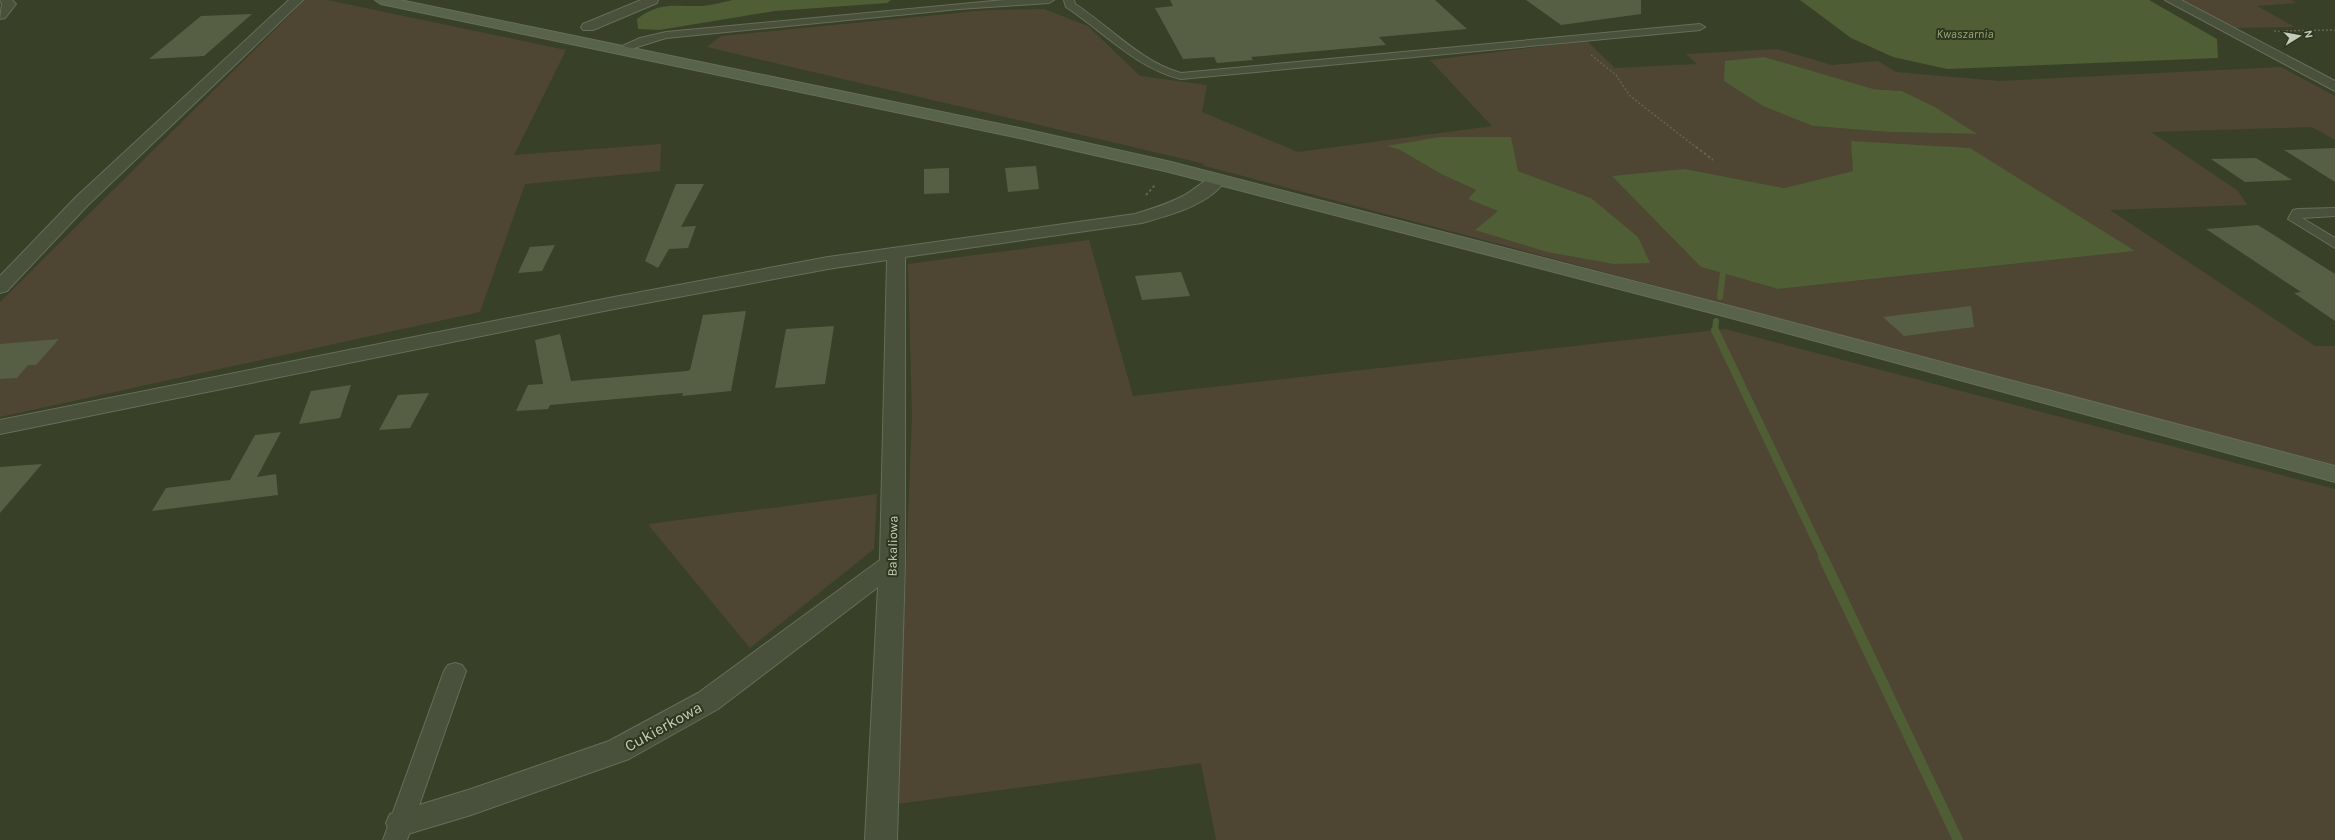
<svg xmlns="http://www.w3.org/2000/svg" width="2335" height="840" font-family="Karla,sans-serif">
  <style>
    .green { fill: #4e4633; fill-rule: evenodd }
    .water { fill: #4f5e35 }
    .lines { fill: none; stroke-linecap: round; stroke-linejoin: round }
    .stream-far2 { stroke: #4f5e35; stroke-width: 6 }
    .stream-far1 { stroke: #4f5e35; stroke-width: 8 }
    .stream { stroke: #4f5e35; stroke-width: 10 }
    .building { fill: #565f43 }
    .lane-casing { stroke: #666e59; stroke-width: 2 }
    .street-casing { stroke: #666e59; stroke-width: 2 }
    .secondary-casing { stroke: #666e59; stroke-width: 2 }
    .path-far1 { stroke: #666450; stroke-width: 1.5; stroke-dasharray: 2 2; stroke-linecap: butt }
    .path { stroke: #666450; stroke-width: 2; stroke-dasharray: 2.5 2.5; stroke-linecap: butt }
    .lane { fill: #49503b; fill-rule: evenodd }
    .street { fill: #49503b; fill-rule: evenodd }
    .secondary { fill: #596349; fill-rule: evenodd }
    .labels { text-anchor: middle; stroke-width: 4; stroke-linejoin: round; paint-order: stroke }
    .far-water-label { font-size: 12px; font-style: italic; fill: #95a873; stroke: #2e3620 }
    .street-label { font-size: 13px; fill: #c3cbb8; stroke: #2e3620 }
    .near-street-label { font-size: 16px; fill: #c3cbb8; stroke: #2e3620 }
  </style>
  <rect width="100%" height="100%" fill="#384127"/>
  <g class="green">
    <path d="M305 0H327L566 50 514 155 661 144 660 171 525 184 480 312 0 417V302Z"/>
    <path d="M2178 0H2291L2297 3 2257 6 2295 27 2231 28Z"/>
    <path d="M1044 9 1088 26 1140 76 1207 85 1202 112 1298 152 1492 126 1430 60 1587 41 1615 68 1697 64 1686 54 1777 49 1832 65 1878 61 1896 72 1999 81 2281 67 2335 96V140L2312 127 2151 132 2238 191 2247 205 2110 210 2315 346H2335V466L1201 165 1205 164 707 47 721 36 988 10ZM1873 89 1902 91 1935 107 1976 134 1888 132 1813 126ZM1851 141 2134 251 1778 289 1701 267 1685 169 1784 188 1854 171ZM1388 146 1518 171 1591 198 1475 230 1499 211 1468 199 1476 190 1441 174 1400 150Z"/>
    <path d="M1089 240 1133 396 1725 329 2335 489V840H1216L1201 763 897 804 912 416 908 264Z"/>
    <path d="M877 494 874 549 750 648 650 527 649 524Z"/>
  </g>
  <g class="water">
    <path d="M733 0H891L887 3 775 11 659 30 638 29 637 19C661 1 674 7 702 6 712 5 723 2 733 0Z"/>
    <path d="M1800 0H2149L2217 39 2218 58 1947 69 1893 57 1851 38Z"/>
    <path d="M1764 57 1873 89 1902 91 1935 107 1977 134 1888 132 1813 126 1763 106 1724 81 1725 61Z"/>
    <path d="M1440 137H1511L1518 171 1591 198 1638 237 1650 263 1614 264 1547 252 1475 230 1498 211 1468 199 1476 190 1441 174 1400 150 1387 146Z"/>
    <path d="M1851 141 1970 148 2135 251 1778 289 1701 267 1612 176 1685 169 1784 188 1853 171Z"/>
  </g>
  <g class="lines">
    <g class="stream-far2">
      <path d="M1720 297 1723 273"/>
      <path d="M1715 331 1716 321"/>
    </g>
    <path class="stream-far1" d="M1715 330 1824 558"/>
    <path class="stream" d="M1823 557 1958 840"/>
  </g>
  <g class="building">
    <path d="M1170 0H1435L1467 29 1379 37 1386 45 1251 57 1253 60 1217 63 1214 57 1183 59 1155 8 1173 6Z"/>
    <path d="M1526 0H1641V14L1561 25Z"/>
    <path d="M252 14 204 56 149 59 201 16Z"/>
    <path d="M2335 148V182L2284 150Z"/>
    <path d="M2256 158 2292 180 2245 182 2211 159Z"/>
    <path d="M1036 166 1039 189 1008 192 1005 168Z"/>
    <path d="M949 168V193L924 194V169Z"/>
    <path d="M676 184H704L681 227 696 226 688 248 669 249 658 268 645 261Z"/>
    <path d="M2258 225 2335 274V321L2294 293 2301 292 2206 229Z"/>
    <path d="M555 245 542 271 518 273 530 247Z"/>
    <path d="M1181 272 1190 296 1142 300 1135 276Z"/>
    <path d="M1971 306 1974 327 1904 336 1883 317Z"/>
    <path d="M746 311 731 391 682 396 683 393 550 405 548 409 516 411 528 385 543 384 535 340 560 334 571 381 687 371 690 370 703 315Z"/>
    <path d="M834 326 825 384 775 388 786 329Z"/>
    <path d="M59 339 36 365H28L17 378 0 379V344Z"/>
    <path d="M351 385 340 418 299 424 311 391Z"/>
    <path d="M429 393 410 428 379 430 398 395Z"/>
    <path d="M281 432 257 477 276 474 278 495 152 511 166 488 230 480 255 435Z"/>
    <path d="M42 464 0 513V467Z"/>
  </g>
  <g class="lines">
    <g class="lane-casing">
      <g id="lane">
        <path d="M1004 0H1054L1049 3 959 9 666 38 621 52 616 49 640 38 666 32Z"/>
        <path d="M1064 0H1074L1075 4C1109 26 1141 62 1181 73L1700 24 1705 27 1700 30 1181 79C1136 68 1104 32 1066 7Z"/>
        <path d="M2335 208V216L2302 218 2335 238V248L2288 219 2293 210 2298 209Z"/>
        <path d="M455 663 462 665 466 671 407 840H383L444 671 448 665Z"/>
      </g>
    </g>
    <g class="street-casing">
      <g id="street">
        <path d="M0 0H12L16 4 5 18 0 19 2 4Z"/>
        <path d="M289 0H303L88 205 7 291 0 293V276L76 197Z"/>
        <path d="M641 0H658L657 3 593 30H583L581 27 583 24Z"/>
        <path d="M2165 0H2181L2335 81V91Z"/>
        <path d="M1218 175 1224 176 1226 180C1209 205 1170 215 1142 223L905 257V564L897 840H865L878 587 718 709 629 759 471 815 401 836 390 832 386 823 390 814 471 789 609 741 698 693 880 560 887 260 828 269 614 309 0 434V420L614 297 828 257 1135 214C1151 209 1168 204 1183 196 1195 190 1205 178 1218 175Z"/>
      </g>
    </g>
    <g class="secondary-casing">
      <path id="secondary" d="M375 0H400L1024 129 1171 162 1745 310 2335 466V482L1731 318 1169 172 1024 139 381 4Z"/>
    </g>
    <g class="path-far1">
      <path d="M2274 31 2335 30"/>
      <path d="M1591 55 1616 75 1630 96 1697 148"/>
    </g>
    <g class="path">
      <path d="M1696 147 1713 160"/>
      <path d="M1146 195 1156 184"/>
    </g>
    <use href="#lane" class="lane"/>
    <use href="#street" class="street"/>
    <use href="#secondary" class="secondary"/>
  </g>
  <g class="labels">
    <g class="far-water-label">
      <text x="1965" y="38">Kwaszarnia</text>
    </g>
    <g class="street-label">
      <text transform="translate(892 546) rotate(-89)" y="5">Bakaliowa</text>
    </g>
    <g class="near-street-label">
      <text transform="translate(663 726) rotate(-29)" y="6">Cukierkowa</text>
    </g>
  </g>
  <g transform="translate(2299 36) rotate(79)" stroke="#2e3620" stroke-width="3" paint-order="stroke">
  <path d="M0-3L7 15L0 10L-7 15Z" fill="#c3cbb8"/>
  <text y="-6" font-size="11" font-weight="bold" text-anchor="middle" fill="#c3cbb8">N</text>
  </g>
</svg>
